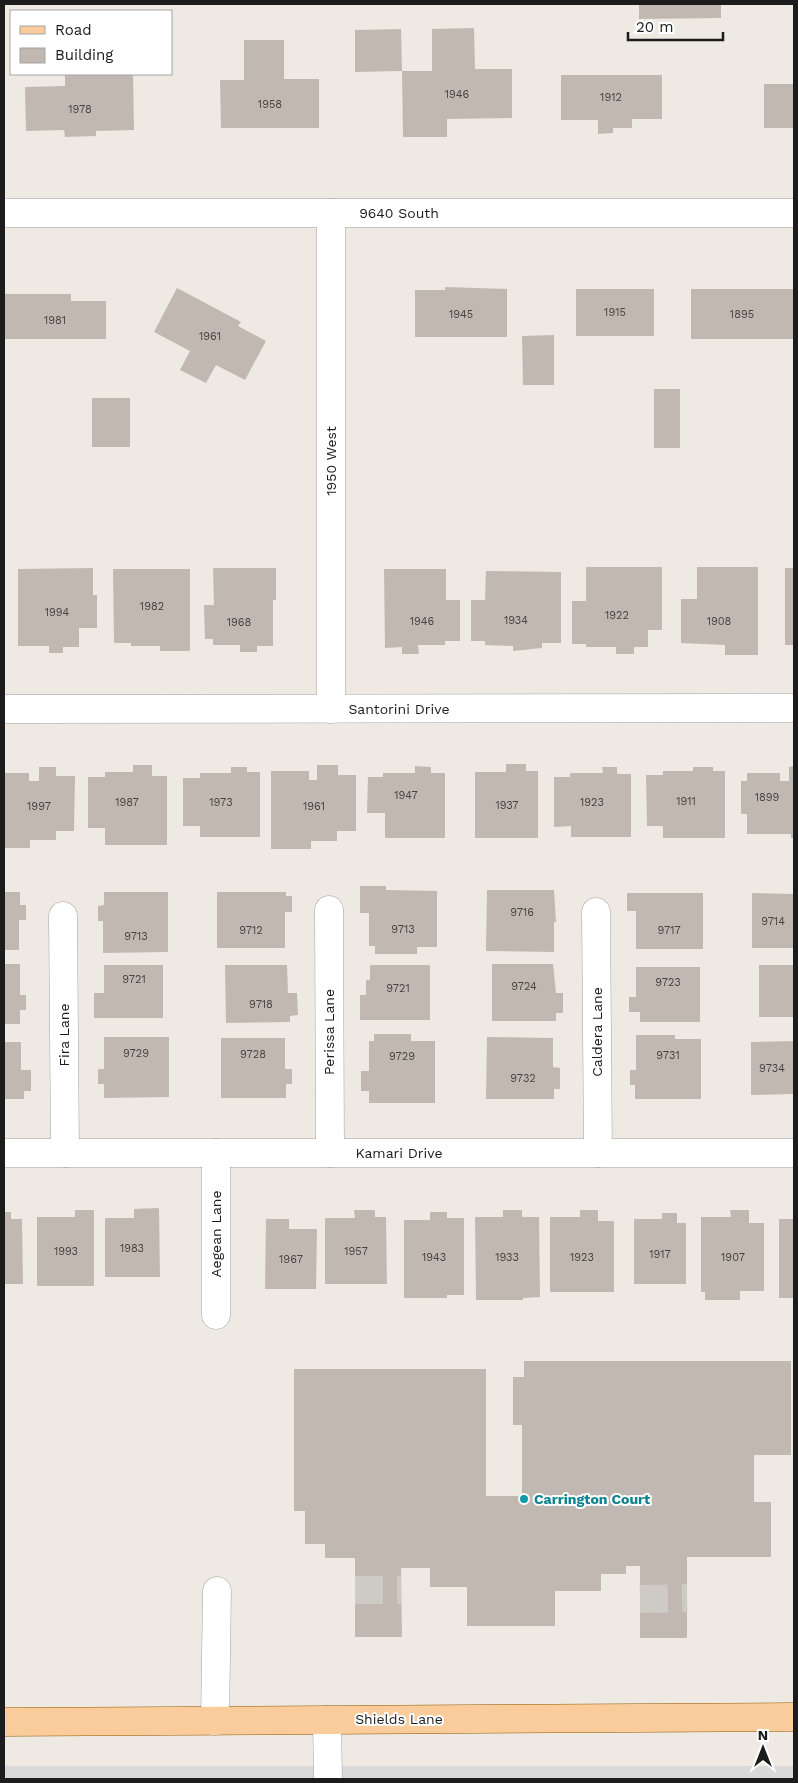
<svg xmlns="http://www.w3.org/2000/svg" width="798" height="1783" font-family="'Work Sans',sans-serif">
  <style>
    .residential { fill: #dad9d9 }
    .building { fill: #c2b8b2 }
    .lines { fill: none; stroke-linecap: round; stroke-linejoin: round }
    .minor-tunnel { stroke: #cecac4; stroke-width: 28; stroke-dasharray: 28 14; stroke-linecap: butt }
    .minor-casing { stroke: #a3a3a3; stroke-width: 29 }
    .major-casing { stroke: #925a03; stroke-width: 29 }
    .minor { stroke: #fff; stroke-width: 28 }
    .major { stroke: #facb9b; stroke-width: 28 }
    .culture-dot { fill: #0f9aa8; stroke: #fff; stroke-width: 2 }
    .labels { text-anchor: middle; stroke-width: 4; stroke-linejoin: round; paint-order: stroke }
    .number-label { font-size: 11px; fill: #464342 }
    .street-label { font-size: 14px; fill: #1c1c1c; stroke: #fff }
    .culture-label { font-size: 14px; font-weight: bold; fill: #0d838f; stroke: #fff; text-anchor: start }
  </style>
  <rect width="100%" height="100%" fill="#eee9e2"/>
  <path class="residential" d="M4 1766H794V1779H6Z"/>
  <g class="building">
    <path d="M639 4H721V18L639 19Z"/>
    <path d="M474 28 475 69H512V118L447 119V137H403L402 71H432V29Z"/>
    <path d="M401 29 402 71 355 72V30Z"/>
    <path d="M244 40H284V79H319V128H221L220 80H244Z"/>
    <path d="M65 74H133L134 130 96 131V136L65 137 64 130 26 131 25 87 65 86Z"/>
    <path d="M561 75H662V119H632V128H613V133L598 134V120H561Z"/>
    <rect x="764" y="84" width="30" height="44"/>
    <path d="M445 287 507 289V337H415V290H445Z"/>
    <path d="M177 288 241 322 238 326 266 341 245 380 216 365 206 383 180 370 190 351 154 332Z"/>
    <rect x="576" y="289" width="78" height="47"/>
    <rect x="691" y="289" width="102" height="50"/>
    <path d="M4 294H71V301H106V339H4Z"/>
    <path d="M554 335V385H523L522 336Z"/>
    <rect x="654" y="389" width="26" height="59"/>
    <rect x="92" y="398" width="38" height="49"/>
    <path d="M586 567H662V630H648V647H634V654H616V647H586V644H572V601H586Z"/>
    <path d="M697 567H758V655H725V645L681 643V599H697Z"/>
    <path d="M93 568V595H97V628H79V647H63V653H49V646H18V569Z"/>
    <path d="M213 568H276V600H273V646H257V652H240V645H213V639H205L204 605H214Z"/>
    <rect x="785" y="568" width="9" height="77"/>
    <path d="M113 569H190V651H160V646H131V643H114Z"/>
    <path d="M384 569H446V600H460V641H445V645H418L419 654H402V647L385 648Z"/>
    <path d="M486 571 561 572V643H542V648L513 651V646L485 645V641H471V600H485Z"/>
    <path d="M506 764H526V771H538V838H475V772H506Z"/>
    <path d="M133 765H152V776H167V845H105V828H88V777H105V772H133Z"/>
    <path d="M317 765H338V775H356V831H337V841H311V849H271V771H309V780H317Z"/>
    <path d="M415 766 431 767V773H445V838H385V813H367L368 777H383V773H415Z"/>
    <path d="M794 766V838H791V834H747V814H741V781H747V773H780V781H789V767Z"/>
    <path d="M39 767H56V776H75L74 831H56V840H30V848H4V773H29V781H39Z"/>
    <path d="M231 767H247V772H260V837H200V826H183V778H200V773H231Z"/>
    <path d="M602 767H617V774H631V837H571V826L554 827V777H570V773H603Z"/>
    <path d="M693 767H713V771H725V838H663V826H647L646 775H663V771H693Z"/>
    <path d="M360 886H386V890L437 891V947H417V954H375V946H369V913H360Z"/>
    <path d="M487 890H554L556 922H554V952L486 951Z"/>
    <path d="M4 892H20V905H26V920H19V950H4Z"/>
    <path d="M104 892H168V952L103 953V921H98V906L104 905Z"/>
    <path d="M217 892H286V896H292V912H285V948H217Z"/>
    <path d="M627 893H703V949H636V911H627Z"/>
    <path d="M752 893 794 894V948H752Z"/>
    <path d="M4 964H20V995H26V1010H20V1024H4Z"/>
    <path d="M492 964H553L556 993H563V1013H556V1021H492Z"/>
    <path d="M104 965H163V1018H94V993H104Z"/>
    <path d="M225 965H287L288 993H297L298 1015 290 1016V1022L226 1023Z"/>
    <path d="M370 965H430V1020H360V995H366V980H370Z"/>
    <rect x="759" y="965" width="35" height="52"/>
    <path d="M636 967H700V1022H640V1012H629V997H636Z"/>
    <path d="M374 1034H411V1041H435V1103H369V1091H361V1071H369V1041H374Z"/>
    <path d="M636 1035H675V1039H701V1099H635V1085H630V1070H636Z"/>
    <path d="M104 1037H169V1097L104 1098V1084H98V1069H104Z"/>
    <path d="M487 1037 553 1038V1067L560 1068V1089H554V1099H486Z"/>
    <path d="M221 1038H285V1069H292V1084H286V1098H221Z"/>
    <path d="M794 1041V1094L751 1095V1042Z"/>
    <path d="M4 1042H21V1070H31V1091H24V1099H4Z"/>
    <path d="M159 1208 160 1277H105V1218H134V1209Z"/>
    <path d="M75 1210H94V1286H37V1217H75Z"/>
    <path d="M354 1210H375V1217H386L387 1284H325V1218H355Z"/>
    <path d="M503 1210H522V1217H539L540 1297 523 1298V1300H476L475 1217H503Z"/>
    <path d="M580 1210H598V1221H614V1292H550V1217H580Z"/>
    <path d="M730 1210H749V1223H764V1291H740V1300H705V1292H701V1217H731Z"/>
    <path d="M4 1212H11V1219H22L23 1284H4Z"/>
    <path d="M430 1212H447V1218H464V1295H447V1298H404V1220H430Z"/>
    <path d="M662 1213H677V1223H686V1284H634V1219H662Z"/>
    <path d="M266 1219H289V1229H317L316 1289H265Z"/>
    <rect x="779" y="1219" width="15" height="79"/>
    <path d="M524 1361H791V1455H754V1502H771V1557H687V1638H640V1566H626V1574H601V1591H555V1626H467V1587H430V1568H401L402 1637H355V1558H325V1544H305V1511H294V1369H486V1496H522V1425H513V1377H524Z"/>
  </g>
  <g class="lines">
    <g class="minor-tunnel">
      <path d="M355 1590H401"/>
      <path d="M640 1599 687 1598"/>
    </g>
    <g class="minor-casing">
      <g id="minor">
        <path d="M4 213H794"/>
        <path d="M331 213V709"/>
        <path d="M4 709 794 708"/>
        <path d="M329 910 330 1153"/>
        <path d="M596 912 598 1153"/>
        <path d="M63 916 65 1153"/>
        <path d="M4 1153H794"/>
        <path d="M216 1153V1315"/>
        <path d="M327 1720 328 1779"/>
        <path d="M215 1721 217 1591"/>
      </g>
    </g>
    <g class="major-casing">
      <path id="major" d="M4 1722 794 1717"/>
    </g>
    <use href="#minor" class="minor"/>
    <use href="#major" class="major"/>
  </g>
  <circle class="culture-dot" cx="524" cy="1499" r="5"/>
  <g class="labels">
    <g class="number-label">
      <text x="457" y="98">1946</text>
      <text x="611" y="101">1912</text>
      <text x="270" y="108">1958</text>
      <text x="80" y="113">1978</text>
      <text x="615" y="316">1915</text>
      <text x="461" y="318">1945</text>
      <text x="742" y="318">1895</text>
      <text x="55" y="324">1981</text>
      <text x="210" y="340">1961</text>
      <text x="152" y="610">1982</text>
      <text x="57" y="616">1994</text>
      <text x="617" y="619">1922</text>
      <text x="516" y="624">1934</text>
      <text x="422" y="625">1946</text>
      <text x="719" y="625">1908</text>
      <text x="239" y="626">1968</text>
      <text x="406" y="799">1947</text>
      <text x="767" y="801">1899</text>
      <text x="686" y="805">1911</text>
      <text x="127" y="806">1987</text>
      <text x="221" y="806">1973</text>
      <text x="592" y="806">1923</text>
      <text x="507" y="809">1937</text>
      <text x="39" y="810">1997</text>
      <text x="314" y="810">1961</text>
      <text x="522" y="916">9716</text>
      <text x="773" y="925">9714</text>
      <text x="403" y="933">9713</text>
      <text x="251" y="934">9712</text>
      <text x="669" y="934">9717</text>
      <text x="136" y="940">9713</text>
      <text x="134" y="983">9721</text>
      <text x="668" y="986">9723</text>
      <text x="524" y="990">9724</text>
      <text x="398" y="992">9721</text>
      <text x="261" y="1008">9718</text>
      <text x="136" y="1057">9729</text>
      <text x="253" y="1058">9728</text>
      <text x="668" y="1059">9731</text>
      <text x="402" y="1060">9729</text>
      <text x="772" y="1072">9734</text>
      <text x="523" y="1082">9732</text>
      <text x="132" y="1252">1983</text>
      <text x="66" y="1255">1993</text>
      <text x="356" y="1255">1957</text>
      <text x="660" y="1258">1917</text>
      <text x="434" y="1261">1943</text>
      <text x="507" y="1261">1933</text>
      <text x="582" y="1261">1923</text>
      <text x="733" y="1261">1907</text>
      <text x="291" y="1263">1967</text>
    </g>
    <g class="street-label">
      <text x="399" y="218">9640 South</text>
      <text transform="translate(331 461) rotate(-90)" y="5">1950 West</text>
      <text x="399" y="714">Santorini Drive</text>
      <text transform="translate(329 1032) rotate(-90)" y="5">Perissa Lane</text>
      <text transform="translate(597 1032) rotate(-90)" y="5">Caldera Lane</text>
      <text transform="translate(64 1035) rotate(-90)" y="5">Fira Lane</text>
      <text x="399" y="1158">Kamari Drive</text>
      <text transform="translate(216 1234) rotate(-90)" y="5">Aegean Lane</text>
      <text x="399" y="1724">Shields Lane</text>
    </g>
    <g class="culture-label">
      <text x="534" y="1504">Carrington Court</text>
    </g>
  </g>
  <rect width="798" height="1783" fill="none" stroke="#1c1c1c" stroke-width="10"/>
  <rect x="10" y="10" width="162" height="65" fill="#ffffff" stroke="#a4a4a4"/>
  <rect x="20" y="26" width="25" height="8" fill="#facb9b" stroke="#a4a4a4"/>
  <text x="55" y="35" font-size="15" fill="#1c1c1c">Road</text>
  <rect x="20" y="48" width="25" height="15" fill="#c2b8b2" stroke="#a4a4a4"/>
  <text x="55" y="60" font-size="15" fill="#1c1c1c">Building</text>
  <g transform="translate(763 1748)" stroke="#ffffff" stroke-width="4" paint-order="stroke">
  <path d="M0-4L9 19L0 12L-9 19Z" fill="#1c1c1c"/>
  <text y="-8" font-size="14" font-weight="bold" text-anchor="middle" fill="#1c1c1c">N</text>
  </g>
  <path d="M628 32v8h95v-8" fill="none" stroke="#1c1c1c" stroke-width="2.5"/>
  <text x="636" y="32" font-size="15" fill="#1c1c1c" stroke="#ffffff" stroke-width="4" paint-order="stroke">20 m</text>
</svg>
